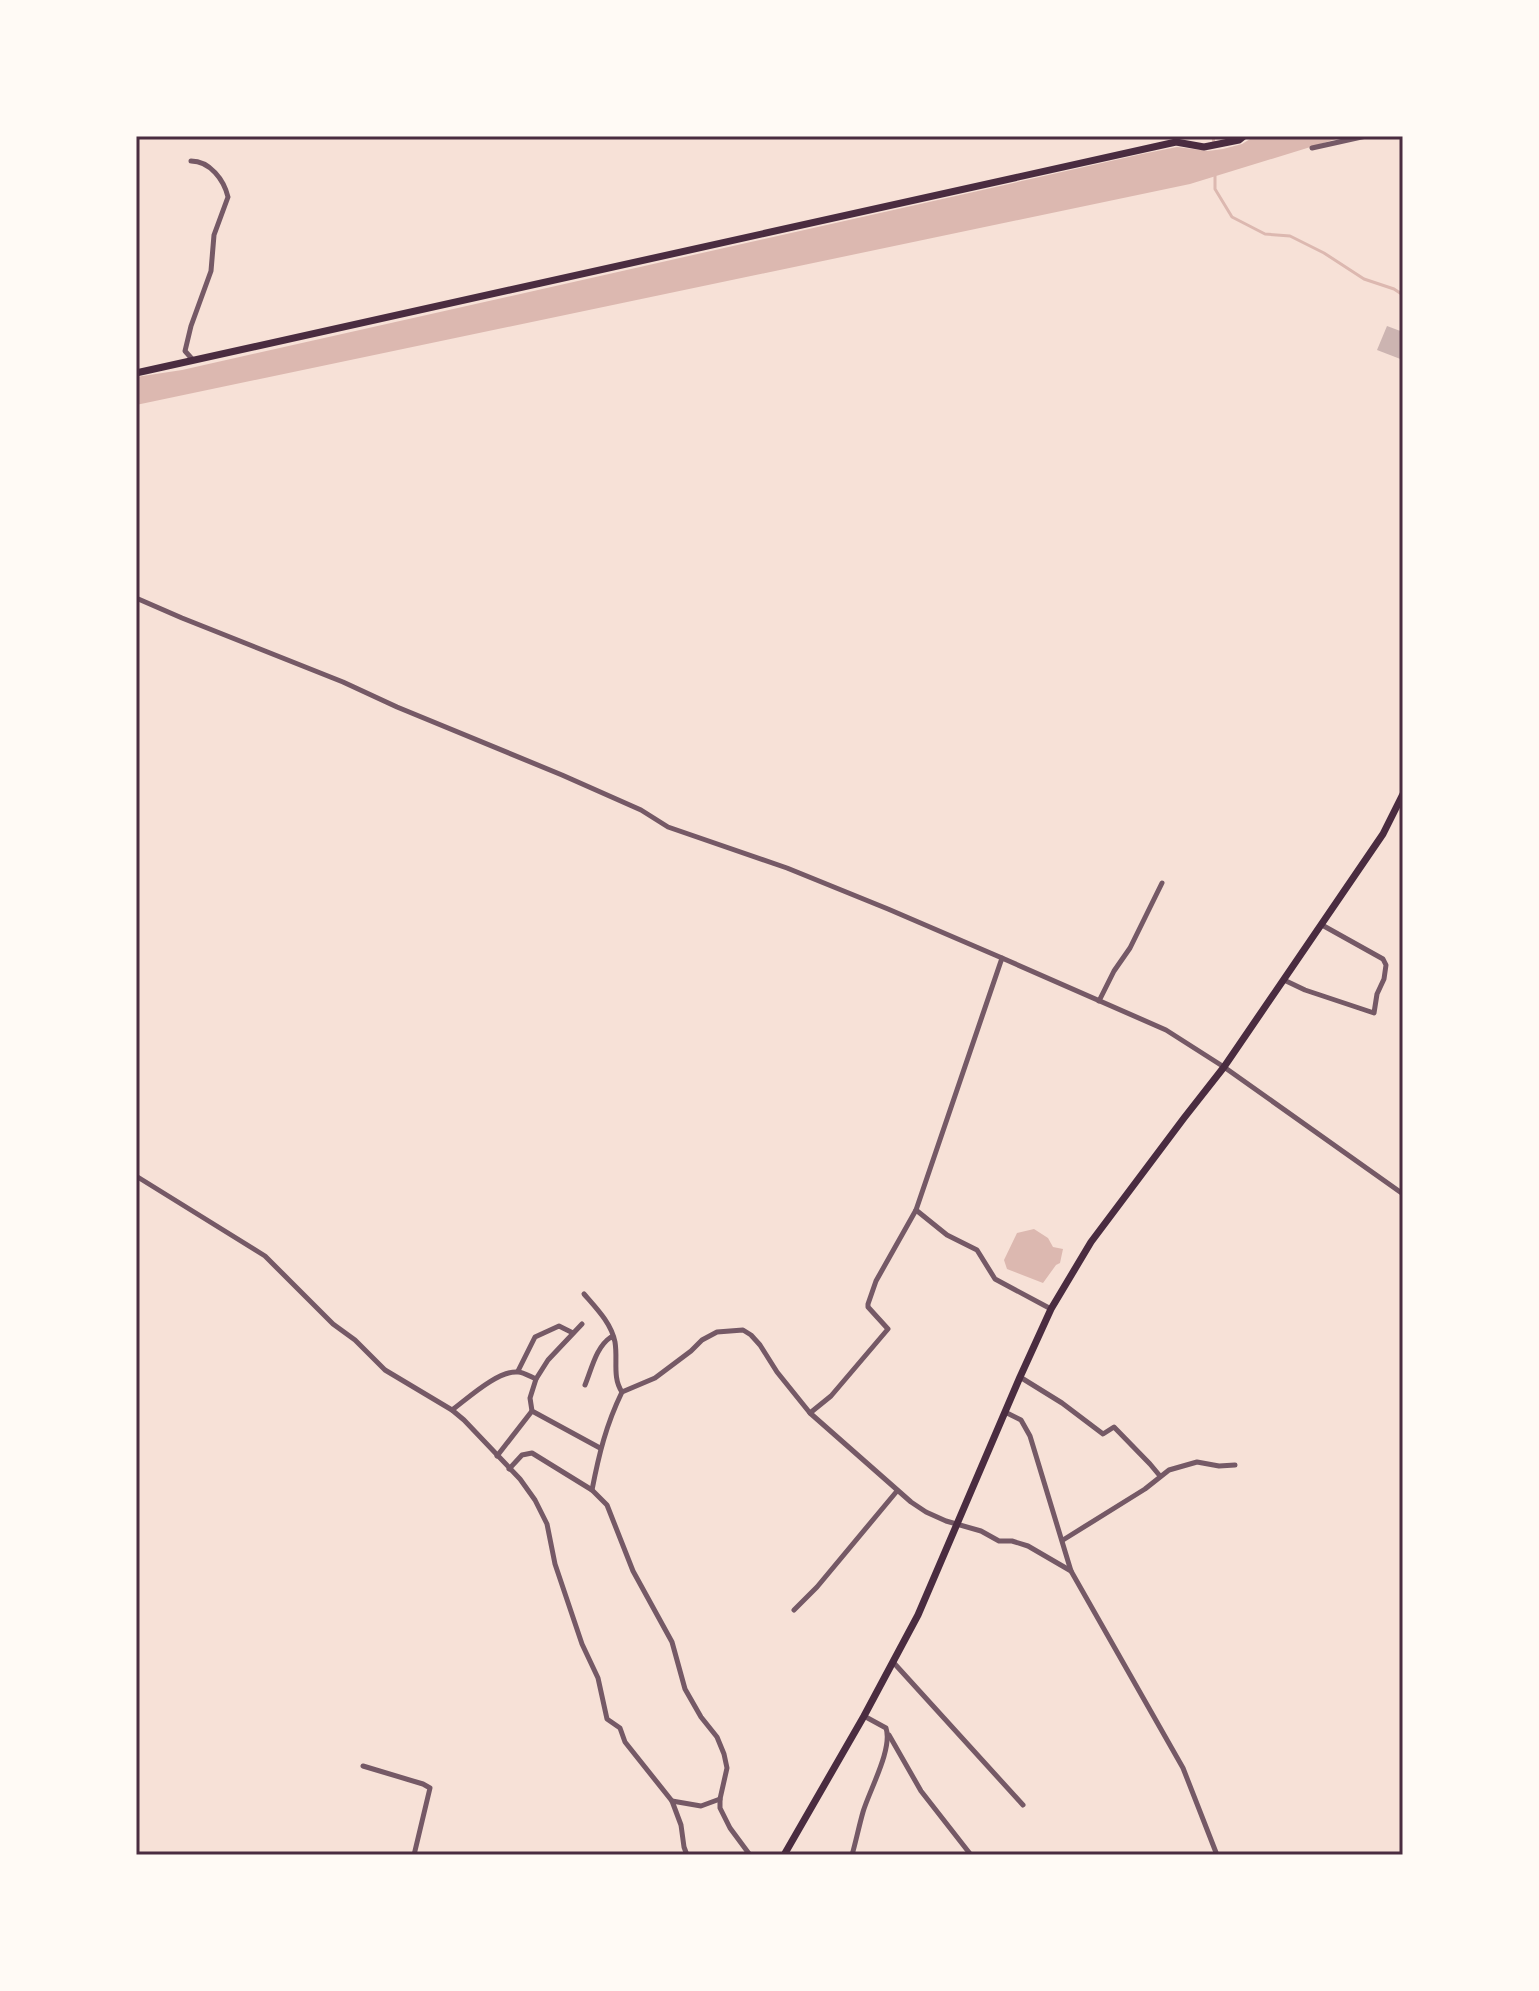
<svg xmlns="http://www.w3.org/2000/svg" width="1539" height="1991" font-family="Raleway,sans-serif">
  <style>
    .water { fill: #dcb8b0 }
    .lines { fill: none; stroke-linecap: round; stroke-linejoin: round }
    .stream { stroke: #dcb8b0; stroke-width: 3 }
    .building { fill: #ccb4b1 }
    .minor { stroke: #755966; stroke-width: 5 }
    .secondary { stroke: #4a2c40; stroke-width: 7 }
    .neatline { fill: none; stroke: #4a2c40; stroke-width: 3 }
  </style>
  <rect width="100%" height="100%" fill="#f7e1d7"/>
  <g class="water">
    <path d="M1255 136H1346L1190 184 136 405V377L182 370 1142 154 1177 147 1208 151 1223 149 1242 144Z"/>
    <path d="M1034 1229 1048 1238 1053 1247 1063 1249 1060 1263 1056 1265 1043 1283 1007 1269 1004 1260 1017 1233Z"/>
  </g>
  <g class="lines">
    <g class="stream">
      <path d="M1213 136 1214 144"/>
      <path d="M1215 176V189L1232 217 1265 234 1290 236 1324 253 1364 279 1394 289 1403 295"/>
    </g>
  </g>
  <path class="building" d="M1387 326 1403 332V360L1377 350Z"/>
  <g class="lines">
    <g class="minor">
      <path d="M1312 148 1366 136"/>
      <path d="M191 161C210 161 224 180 228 197L214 235 211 271 191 326 185 351 193 360"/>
      <path d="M136 598 182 618 343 682 397 707 562 775 641 810 668 827 787 868 888 909 1002 958"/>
      <path d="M1284 980 1305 990 1374 1013 1377 994 1384 979 1386 965 1383 959 1322 925"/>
      <path d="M1099 1001 1114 971 1130 948 1162 883"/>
      <path d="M136 1176 265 1256 333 1324 355 1340 385 1370 452 1410 464 1420 520 1479 535 1500 547 1524 555 1564 582 1644 598 1678 607 1719 620 1728 625 1742 672 1801 681 1825 684 1847 687 1855"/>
      <path d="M916 1210 947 1235 977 1250 995 1279 1051 1309"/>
      <path d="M584 1294C597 1309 611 1323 615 1342 618 1360 612 1377 622 1392"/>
      <path d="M518 1371 535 1337 559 1326 573 1333"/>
      <path d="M1020 1377 1062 1403 1103 1434 1114 1427 1150 1464 1160 1476"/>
      <path d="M536 1379 530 1398 532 1411 600 1448"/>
      <path d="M585 1385C592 1368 596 1347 611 1337L613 1338"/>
      <path d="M452 1410C467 1399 498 1370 518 1372 523 1372 531 1377 536 1379L548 1360 582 1324"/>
      <path d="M1005 1412 1021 1420 1030 1436 1071 1571 1183 1768 1217 1855"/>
      <path d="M810 1413 831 1396 888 1329 868 1307V1304L876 1281 916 1210 1002 958 1166 1030 1224 1067 1403 1194"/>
      <path d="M497 1456 532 1411"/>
      <path d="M509 1469 522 1455 532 1453 592 1490 607 1505 633 1571 672 1642 685 1689 701 1717 717 1737 724 1754 727 1768 720 1799V1808L730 1828 750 1855"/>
      <path d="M592 1490C599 1454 606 1425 622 1392L655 1378 691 1351 702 1340 717 1332 743 1330 751 1335 760 1345 777 1372 810 1413 911 1502 926 1512 946 1521 981 1531 999 1541H1012L1028 1546 1071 1571"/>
      <path d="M1063 1540 1145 1489 1169 1470 1197 1462 1219 1466 1235 1465"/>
      <path d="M794 1610 817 1587 897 1491"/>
      <path d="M893 1662 1023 1805"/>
      <path d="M889 1735 921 1791 971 1855"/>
      <path d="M363 1766 423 1784 430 1788 414 1855"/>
      <path d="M672 1801 701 1806 720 1799"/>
      <path d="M852 1855C856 1841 859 1826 863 1812 869 1791 893 1749 886 1728L864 1716"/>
    </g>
    <g class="secondary">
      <path d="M136 373 1176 142 1204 147 1239 140 1244 136"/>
      <path d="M784 1855 864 1716 918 1615 1020 1377 1051 1309 1091 1242 1184 1118 1224 1067 1383 834 1403 794"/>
    </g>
  </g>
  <rect width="1539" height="1991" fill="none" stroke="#fffaf5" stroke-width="276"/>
  <rect x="138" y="138" width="1263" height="1715" class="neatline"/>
</svg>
